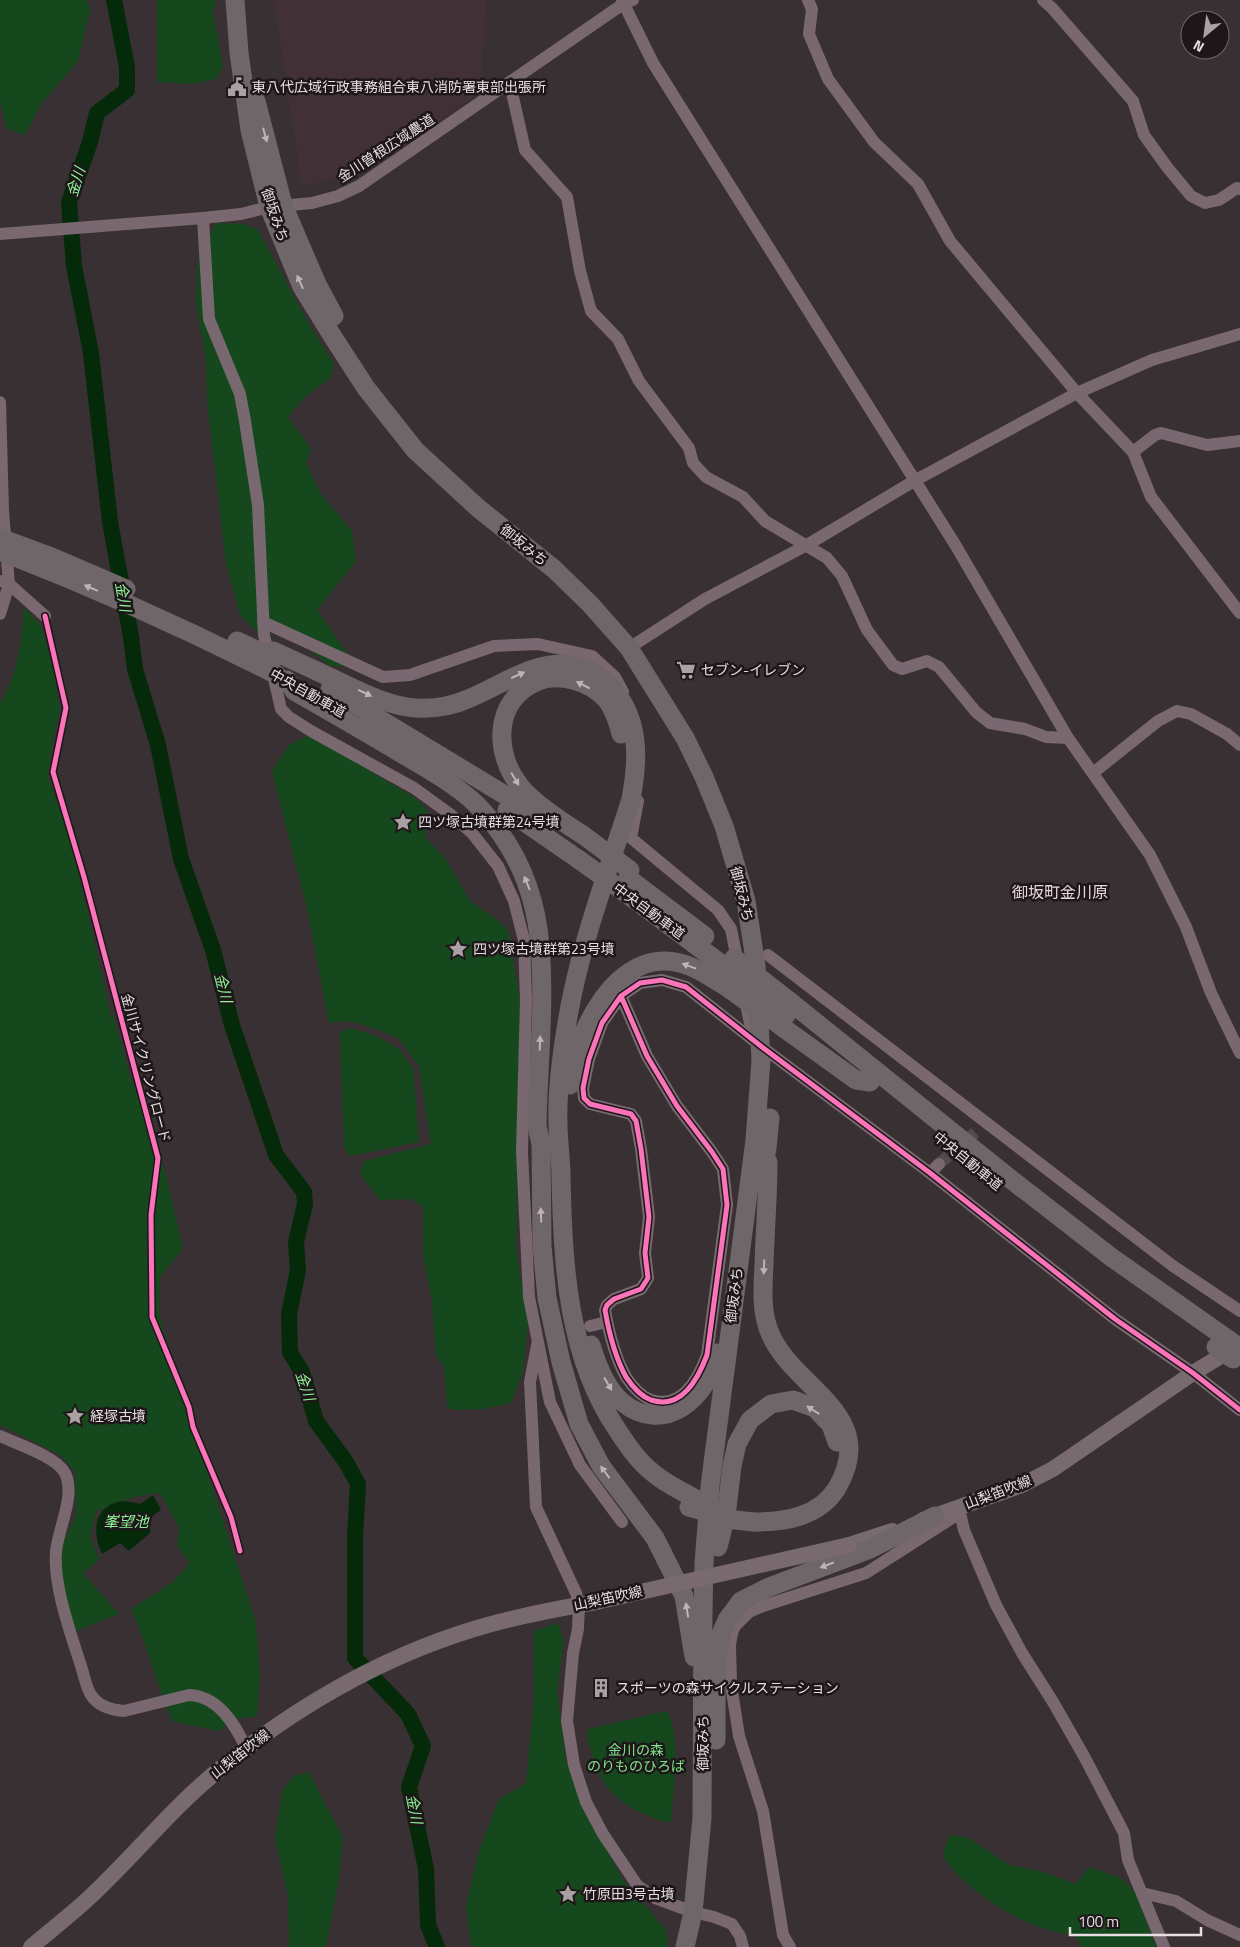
<svg xmlns="http://www.w3.org/2000/svg" width="1240" height="1947" font-family="'Titillium Web','Noto Sans JP',sans-serif">
  <style>
    .built { fill: #423037 }
    .green { fill: #15491d }
    .water { fill: #052a0a }
    .lines { fill: none; stroke-linecap: round; stroke-linejoin: round }
    .river { stroke: #052a0a; stroke-width: 16 }
    .minor-tunnel { stroke: #524a4d; stroke-width: 12; stroke-dasharray: 12 6; stroke-linecap: butt }
    .minor { stroke: #79686f; stroke-width: 12 }
    .major { stroke: #786a6e; stroke-width: 16 }
    .highway { stroke: #6f666a; stroke-width: 19 }
    .major-bridge { stroke: #786a6e; stroke-width: 16 }
    .highway-bridge { stroke: #6f666a; stroke-width: 19 }
    .cycleway-casing { stroke: #1e171a; stroke-width: 8 }
    .cycleway { stroke: #fb73b8; stroke-width: 5 }
    .oneway { fill: #beb4b7 }
    .labels { text-anchor: middle; stroke-width: 5; stroke-linejoin: round; paint-order: stroke }
    .poi-label { font-size: 14px; fill: #e8dee1; stroke: #1e171a; text-anchor: start }
    .street-label { font-size: 14px; fill: #e8dee1; stroke: #1e171a }
    .park-label { font-size: 14px; fill: #7ee286; stroke: #1e171a }
    .water-label { font-size: 15px; font-style: italic; fill: #90f598; stroke: #1e171a }
    .quarter-label { font-size: 16px; fill: #e7d5db; stroke: #1e171a }
  </style>
  <rect width="100%" height="100%" fill="#383033"/>
  <path class="built" d="M274 0H487L480 92 370 169 302 187Z"/>
  <g class="green">
    <path d="M0 0H87L90 9 78 61 41 104 25 135 7 129 0 101Z"/>
    <path d="M157 0H216L213 13 223 66 216 79 192 84 157 82Z"/>
    <path d="M216 223 243 224 258 230 305 317 334 364 330 378 304 398 288 417 311 449 306 463 321 494 352 531 356 561 317 610 348 654 345 666H330L289 634 257 632 240 615 226 563 207 401 206 359 196 303 198 259Z"/>
    <path d="M24 607 41 626 53 668 60 710 53 740 48 776 73 848 112 1022V1011L128 1070 165 1172 183 1248 160 1277 159 1312 179 1387 256 1622 260 1678 257 1716 234 1719 218 1731 172 1721C157 1684 147 1645 131 1609L173 1582 190 1563 177 1546 179 1527 160 1493 137 1496 97 1510 90 1536 99 1560 83 1573 119 1614 71 1633 61 1566 62 1545 76 1515 75 1472 60 1455 0 1425V704C18 672 22 643 24 607Z"/>
    <path d="M309 735 417 799 428 812 425 837 447 861 470 901 500 922 508 931 520 1000 516 1252 528 1320 523 1371 511 1403 483 1409 452 1410 447 1406 444 1366 436 1355 432 1300 423 1257V1207L411 1199 380 1200 360 1174 364 1161 431 1144 419 1066 399 1039 376 1029 349 1021 329 1023 307 909 272 771 289 745Z"/>
    <path d="M351 1028 377 1036 400 1050 413 1068 419 1142 350 1156 344 1148 340 1032Z"/>
    <path d="M558 1623 564 1641 557 1691 566 1761 582 1805 623 1880 666 1930 668 1947H471L466 1905 479 1851 499 1799 526 1783 534 1699V1631Z"/>
    <path d="M667 1711C682 1737 673 1792 671 1822 661 1822 654 1818 645 1814 614 1802 597 1780 590 1748 588 1741 586 1735 588 1729Z"/>
    <path d="M309 1772 343 1838 339 1879 326 1947H289L288 1895 275 1839 282 1791 294 1776Z"/>
    <path d="M949 1835 969 1838 1009 1865 1040 1871 1076 1884 1089 1867 1121 1878 1136 1894 1156 1947H1082L1075 1935C1033 1931 991 1906 960 1877 953 1871 948 1863 943 1856Z"/>
  </g>
  <path class="water" d="M153 1495 161 1510 150 1518 148 1525 151 1532 129 1551 120 1543 102 1554C93 1536 92 1509 117 1502 124 1500 132 1502 140 1504Z"/>
  <g class="lines">
    <path class="river" d="M114 0 127 67V90L97 113 90 142 69 202 74 266 91 353 110 522 131 637 135 669 158 745 181 859 213 950 232 1025 276 1155 304 1192 305 1204 296 1242 298 1270 289 1314 290 1352 302 1372 316 1421 346 1462 358 1484 355 1537V1658L408 1714 423 1746 409 1787 426 1869 428 1925 437 1947"/>
    <path class="minor-tunnel" d="M939 1164 977 1131"/>
    <g class="minor">
      <path d="M622 0 653 63 956 546 1068 738 1150 855 1186 927 1211 993 1240 1053"/>
      <path d="M808 0 812 9 809 34 828 79 874 142 918 184 950 241 1077 393 1133 452 1151 497 1240 613"/>
      <path d="M1043 0 1052 8 1133 101 1144 135 1167 167 1191 196 1205 203 1219 200 1237 188 1240 189"/>
      <path d="M510 84 525 150 567 197 580 271 591 311 618 339 639 381 689 448 693 463 706 477 743 497 765 521 827 558 842 576 867 630 893 665 902 669 927 661 939 667 976 712 990 723 1025 729 1046 737 1068 738"/>
      <path d="M203 218 209 319 240 394 245 421 258 505 264 635 281 709 289 717 311 731 414 788 450 814 472 833 498 866 514 901 524 940 526 1000 522 1152 529 1297 550 1402 580 1465 622 1522"/>
      <path d="M0 234 203 218 241 214 269 207 312 203 338 196 359 186 623 4 633 0"/>
      <path d="M0 402 3 511 9 584 0 614"/>
      <path d="M1133 452 1155 435 1161 433 1207 445 1240 441"/>
      <path d="M2 581 9 584 45 616"/>
      <path d="M263 622 383 677 410 675 494 646 538 644 592 656 615 677 623 692"/>
      <path d="M629 648 705 599 807 545 914 481 1077 393 1152 360 1240 334"/>
      <path d="M1093 773 1158 721 1177 711 1191 714 1227 734 1240 745"/>
      <path d="M638 801 631 838 718 910 731 929 738 964"/>
      <path d="M768 955 1173 1266 1240 1311"/>
      <path d="M621 996 647 1056 677 1106 712 1152 723 1169 727 1205 707 1355C698 1379 682 1410 651 1400 640 1396 632 1386 626 1377 615 1357 609 1333 605 1310L607 1305 614 1299 641 1289 648 1278 645 1253 649 1217 641 1149 636 1121 631 1114 590 1104 584 1098 583 1088 589 1059 602 1023 621 996 640 983 662 980 686 987 762 1047 930 1173 1115 1319 1193 1373 1240 1410"/>
      <path d="M745 999 753 1038"/>
      <path d="M930 1173 939 1164"/>
      <path d="M590 1326 607 1322"/>
      <path d="M537 1345 530 1382 536 1507 576 1593 579 1605 578 1629 573 1653 567 1721 574 1765 586 1802 603 1834 637 1885 655 1898 693 1912 714 1917 732 1924 740 1936 743 1947"/>
      <path d="M0 1436C17 1444 57 1457 65 1473 76 1496 58 1528 56 1552 53 1585 71 1634 81 1666 84 1675 86 1687 91 1695 98 1706 112 1710 124 1711L189 1695C218 1696 235 1724 246 1748"/>
      <path d="M960 1513 964 1530 996 1605 1022 1653 1053 1702 1085 1758 1124 1833 1128 1860 1164 1947"/>
      <path d="M1142 1893 1176 1901 1207 1920 1240 1935"/>
      <path d="M790 1947 783 1935 763 1811 739 1736 731 1685 730 1645 732 1633 735 1626 749 1612 763 1606 866 1573 960 1513 961 1507"/>
    </g>
    <g class="major">
      <path d="M923 1520 1022 1485 1053 1469 1193 1373 1234 1348"/>
      <path d="M849 1545 892 1531"/>
      <path d="M31 1947C51 1930 72 1914 91 1896 134 1856 170 1810 215 1773 290 1710 379 1658 474 1629 513 1617 555 1609 596 1602"/>
    </g>
    <g class="highway">
      <path d="M235 0 239 53 250 130 269 207 302 287 333 337 366 388 415 450 478 508 554 569 590 604 629 648 685 738 704 777 724 826 746 901 756 966 761 1060 755 1140 710 1486 704 1563 703 1611 702 1818 693 1912 685 1947"/>
      <path d="M256 101 283 205 317 284 334 316"/>
      <path d="M273 651C295 661 317 671 338 681 364 693 388 706 416 708 434 709 452 706 468 699 505 684 539 655 581 667 596 672 608 682 617 694 640 725 638 762 631 799 607 875 578 950 566 1029 561 1060 557 1092 558 1123 558 1141 561 1159 561 1176 563 1265 567 1356 618 1431 628 1446 638 1461 652 1472 664 1483 680 1490 694 1498"/>
      <path d="M287 680 294 691C329 711 364 731 399 752 423 766 458 786 477 805 516 845 536 893 540 947 545 1007 538 1066 537 1126L541 1144 542 1246 547 1298 561 1362 579 1424 601 1466 655 1538 684 1596 694 1657"/>
      <path d="M330 689 533 812"/>
      <path d="M507 810 578 859"/>
      <path d="M583 835C564 823 533 803 520 786 494 754 493 701 536 682 558 672 589 681 606 699 614 709 618 722 621 734"/>
      <path d="M628 878 705 936"/>
      <path d="M623 891 732 972"/>
      <path d="M788 1000 1013 1181 1111 1257 1229 1340"/>
      <path d="M785 1029 856 1080 870 1082"/>
      <path d="M570 1085C575 1033 616 947 680 963 699 968 715 980 731 990"/>
      <path d="M762 1175 767 1148 770 1118"/>
      <path d="M591 1345C597 1365 606 1389 622 1402 664 1437 709 1397 717 1353"/>
      <path d="M754 1522C785 1522 819 1517 837 1488 882 1411 788 1388 768 1328 761 1307 763 1286 764 1264 765 1230 768 1196 768 1162"/>
      <path d="M718 1547 726 1516 732 1466 737 1444 750 1420 771 1404 793 1400 815 1408 831 1425 837 1442"/>
      <path d="M716 1662V1740"/>
      <path d="M716 1668 721 1634 727 1620 741 1601 767 1588 870 1549 935 1516"/>
    </g>
    <path class="major-bridge" d="M596 1602 849 1545"/>
    <g class="highway-bridge">
      <path d="M0 538 54 558 126 589"/>
      <path d="M0 551C95 588 187 629 277 675"/>
      <path d="M237 641 274 658"/>
      <path d="M583 835 630 870"/>
      <path d="M578 859 623 891"/>
      <path d="M734 958 788 1000"/>
      <path d="M732 972 786 1015"/>
      <path d="M731 990 785 1029"/>
      <path d="M1229 1340 1240 1348"/>
      <path d="M1216 1347 1233 1359"/>
      <path d="M689 1507 735 1520 754 1522"/>
    </g>
    <g class="cycleway-casing">
      <g id="cycleway">
        <path d="M45 616 66 708 53 772 84 877 158 1158 151 1215 152 1317 189 1407 193 1427 231 1517 240 1551"/>
        <path d="M621 996 647 1056 677 1106 712 1152 723 1169 727 1205 707 1355C698 1379 682 1410 651 1400 640 1396 632 1386 626 1377 615 1357 609 1333 605 1310L607 1305 614 1299 641 1289 648 1278 645 1253 649 1217 641 1149 636 1121 631 1114 590 1104 584 1098 583 1088 589 1059 602 1023 621 996 640 983 662 980 686 987 762 1047 930 1173 1115 1319 1193 1373 1240 1410"/>
      </g>
    </g>
    <use href="#cycleway" class="cycleway"/>
  </g>
  <defs><path id="oneway-solid" d="M-6-.8H1V-3.2L6.5 0L1 3.2V.8H-6Z" transform="scale(1.25)"/></defs>
  <g class="oneway">
    <use href="#oneway-solid" transform="translate(265 135) rotate(75)"/>
    <use href="#oneway-solid" transform="translate(300 282) rotate(-114)"/>
    <use href="#oneway-solid" transform="translate(91 588) rotate(-157)"/>
    <use href="#oneway-solid" transform="translate(518 675) rotate(-24)"/>
    <use href="#oneway-solid" transform="translate(583 685) rotate(-153)"/>
    <use href="#oneway-solid" transform="translate(365 693) rotate(25)"/>
    <use href="#oneway-solid" transform="translate(515 779) rotate(59)"/>
    <use href="#oneway-solid" transform="translate(527 883) rotate(-112)"/>
    <use href="#oneway-solid" transform="translate(689 966) rotate(-160)"/>
    <use href="#oneway-solid" transform="translate(540 1043) rotate(-88)"/>
    <use href="#oneway-solid" transform="translate(541 1215) rotate(-92)"/>
    <use href="#oneway-solid" transform="translate(764 1267) rotate(92)"/>
    <use href="#oneway-solid" transform="translate(608 1384) rotate(59)"/>
    <use href="#oneway-solid" transform="translate(813 1410) rotate(-148)"/>
    <use href="#oneway-solid" transform="translate(605 1472) rotate(-126)"/>
    <use href="#oneway-solid" transform="translate(827 1565) rotate(159)"/>
    <use href="#oneway-solid" transform="translate(687 1610) rotate(-99)"/>
  </g>
  <defs>
    <g id="civic-bare" transform="scale(1.5)"><path d="M-.6-6.5H3V-4.5H.6V-3L4-1V1h2V6H-6V1h2V-1L-.6-3ZM-1.2 2.5V6h2.4V2.5Z" fill="#aaa1a4" stroke="#1e171a" stroke-width="2.5" paint-order="stroke"/></g>
    <g id="supermarket-bare" transform="scale(1.5)"><path d="M-6-5.5h2.5l.6 2H6L4.5 2H-2.5L-4.4-4H-6ZM-1.5 3.2a1.3 1.3 0 1 0 .1 0ZM3 3.2a1.3 1.3 0 1 0 .1 0Z" fill="#aaa1a4" stroke="#1e171a" stroke-width="2.5" paint-order="stroke"/></g>
    <g id="sight-bare" transform="scale(1.5)"><path d="M0-6L1.8-2.2L6-1.7L2.9 1.2L3.7 5.4L0 3.3L-3.7 5.4L-2.9 1.2L-6-1.7L-1.8-2.2Z" fill="#aaa1a4" stroke="#1e171a" stroke-width="2.5" paint-order="stroke"/></g>
    <g id="building-bare" transform="scale(1.5)"><path d="M-4-6H4V6H1V3H-1V6H-4ZM-2.5-4.3h1.7v1.8h-1.7ZM.8-4.3h1.7v1.8H.8ZM-2.5-1h1.7V.8h-1.7ZM.8-1h1.7V.8H.8Z" fill="#aaa1a4" stroke="#1e171a" stroke-width="2.5" paint-order="stroke"/></g>
  </defs>
  <g fill-rule="evenodd">
    <use href="#civic-bare" x="237" y="87"/>
    <use href="#supermarket-bare" x="686" y="670"/>
    <use href="#sight-bare" x="403" y="822"/>
    <use href="#sight-bare" x="458" y="949"/>
    <use href="#sight-bare" x="75" y="1416"/>
    <use href="#building-bare" x="601" y="1688"/>
    <use href="#sight-bare" x="568" y="1894"/>
  </g>
  <g class="labels">
    <g class="poi-label">
      <text x="252" y="92">東八代広域行政事務組合東八消防署東部出張所</text>
      <text x="701" y="675">セブン-イレブン</text>
      <text x="418" y="827">四ツ塚古墳群第24号墳</text>
      <text x="473" y="954">四ツ塚古墳群第23号墳</text>
      <text x="90" y="1421">経塚古墳</text>
      <text x="616" y="1693">スポーツの森サイクルステーション</text>
      <text x="583" y="1899">竹原田3号古墳</text>
    </g>
    <g class="street-label">
      <text transform="translate(386 148) rotate(-33)" y="5">金川曽根広域農道</text>
      <text transform="translate(275 215) rotate(71)" y="5">御坂みち</text>
      <text transform="translate(524 545) rotate(39)" y="5">御坂みち</text>
      <text transform="translate(308 693) rotate(29)" y="5">中央自動車道</text>
      <text transform="translate(742 894) rotate(76)" y="5">御坂みち</text>
      <text transform="translate(649 911) rotate(36)" y="5">中央自動車道</text>
      <text transform="translate(146 1068) rotate(75)" y="5">金川サイクリングロード</text>
      <text transform="translate(968 1161) rotate(39)" y="5">中央自動車道</text>
      <text transform="translate(734 1295) rotate(-83)" y="5">御坂みち</text>
      <text transform="translate(998 1492) rotate(-21)" y="5">山梨笛吹線</text>
      <text transform="translate(608 1598) rotate(-12)" y="5">山梨笛吹線</text>
      <text transform="translate(703 1743) rotate(-90)" y="5">御坂みち</text>
      <text transform="translate(240 1754) rotate(-38)" y="5">山梨笛吹線</text>
    </g>
    <g class="park-label">
      <text x="636" y="1755">金川の森<tspan x="636" dy="16">のりものひろば</tspan></text>
    </g>
    <g class="water-label">
      <text transform="translate(76 182) rotate(-73)" y="5">金川</text>
      <text transform="translate(123 597) rotate(80)" y="5">金川</text>
      <text transform="translate(223 988) rotate(76)" y="5">金川</text>
      <text transform="translate(305 1386) rotate(71)" y="5">金川</text>
      <text x="126" y="1527">峯望池</text>
      <text transform="translate(414 1809) rotate(79)" y="5">金川</text>
    </g>
    <g class="quarter-label">
      <text x="1060" y="898">御坂町金川原</text>
    </g>
  </g>
  <g transform="translate(1205 35) rotate(209)"><circle r="24" fill="#1e171a" stroke="#6f676a"/>
  <path d="M0-4L9 19L0 12L-9 19Z" fill="#aaa1a4"/>
  <text y="-8" font-size="14" font-weight="bold" text-anchor="middle" fill="#e8dee1">N</text>
  </g>
  <path d="M1070 1927v8h131v-8" fill="none" stroke="#e8dee1" stroke-width="2.5"/>
  <text x="1078" y="1927" font-size="15" fill="#e8dee1" stroke="#1e171a" stroke-width="4" paint-order="stroke">100 m</text>
</svg>
